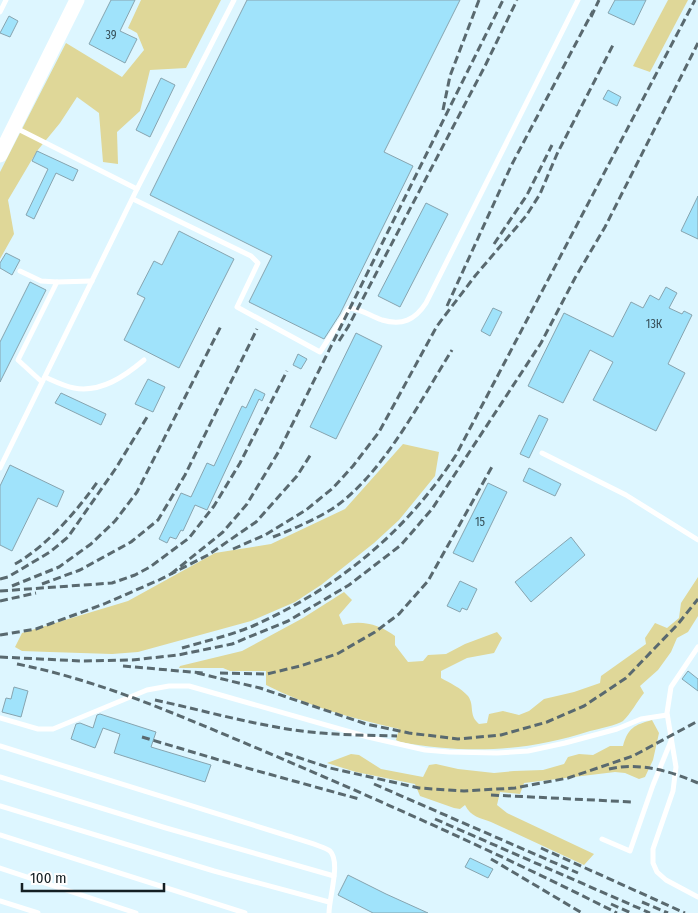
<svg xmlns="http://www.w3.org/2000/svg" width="698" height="913" font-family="'Fira Sans Condensed',sans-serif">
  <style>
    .green { fill: #dfd798 }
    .building { fill: #a0e3fb; stroke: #87a4af }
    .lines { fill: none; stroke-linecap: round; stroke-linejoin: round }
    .service { stroke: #fff; stroke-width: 5 }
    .secondary { stroke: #fff; stroke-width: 15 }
    .rail { stroke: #59696f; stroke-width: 3; stroke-dasharray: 8 4; stroke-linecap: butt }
    .labels { text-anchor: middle; stroke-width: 4.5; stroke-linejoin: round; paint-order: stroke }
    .number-label { font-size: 12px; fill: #375059 }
  </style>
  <rect width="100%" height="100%" fill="#ddf6ff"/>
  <g class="green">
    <path d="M141 0H221L186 68 150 70 140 111 117 132 118 164 103 162 99 113 77 97 60 123 37 151 8 200 14 234 0 259V172L66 43 122 77 144 50 137 33 128 28Z"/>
    <path d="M668 0H688L650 72 633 66Z"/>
    <path d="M403 444 439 452 435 476 399 520 374 543 321 585 295 602 251 621 138 652 112 654 50 652 22 651 15 647 22 633 128 601 215 553 271 544 345 509Z"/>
    <path d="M698 577V616L688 632 677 638 671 652 658 670 640 686 644 693C638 700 630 715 623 721 617 725 598 729 590 731 525 752 467 754 400 742L396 740 399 729C354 719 307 706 266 685V671H230L223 668H179L180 666 242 651 303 618 344 592 352 600 339 615 343 625C361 619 381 625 395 636V645L408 662 423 661 428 655 446 654 465 644 497 632 502 638 494 653 467 658 441 671V678C450 683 461 688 468 696 475 706 468 715 479 724L487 723 489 714 503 711 519 715 529 711 544 699 574 692 600 683 601 676 646 644 645 638 655 623 667 628 679 618 681 603Z"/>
    <path d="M652 720 659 733 653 760 645 777 639 779 625 773 615 772 524 783 520 794 500 792 497 805 507 813 594 854 584 865 491 822C480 818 471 817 465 805L460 809 454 808 420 796 415 784 356 772 327 763 351 754 359 755 381 769 423 777 429 765 436 764 458 769 494 773 514 771 543 770 564 764 568 757 579 754 593 755 610 746H623C628 728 634 725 652 720Z"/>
  </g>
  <g class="building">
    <path d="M111 0H135L120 31 137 39 125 63 89 44Z"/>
    <path d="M247 0H460L384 152 413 166 340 314 324 339 249 302 272 256 150 195Z"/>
    <path d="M615 0H646L634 25 608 13Z"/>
    <path d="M9 16 18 21 10 37 0 33Z"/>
    <path d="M161 78 175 85 150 137 136 130Z"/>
    <path d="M608 90 621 97 617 106 603 99Z"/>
    <path d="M37 151 78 170 73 181 56 173 34 219 26 215 48 169 32 161Z"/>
    <path d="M698 196V239L681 231Z"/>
    <path d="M426 203 448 214 400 307 378 296Z"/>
    <path d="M179 231 234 259 179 368 124 340 145 298 137 294 154 261 162 265Z"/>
    <path d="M6 253 20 260 12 275 0 268V263Z"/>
    <path d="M30 282 46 290 0 382V342Z"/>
    <path d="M666 287 677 293 669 308 682 314 684 311 692 315 668 364 685 373 656 431 593 400 613 362 590 350 563 403 528 386 564 313 613 337 631 302 643 308 650 295 659 300Z"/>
    <path d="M493 308 502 312 490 336 481 331Z"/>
    <path d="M356 333 382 346 336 439 310 427Z"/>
    <path d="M298 354 307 359 301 369 293 365Z"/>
    <path d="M148 379 165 387 153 412 135 404Z"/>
    <path d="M255 389 265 394 262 401 259 399 207 510 195 505 183 531 181 530 176 539 170 537 167 543 159 539 181 493 191 497 207 463 214 466 242 406 246 408Z"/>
    <path d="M61 393 106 414 101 425 55 403Z"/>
    <path d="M539 415 548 419 529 458 520 454Z"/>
    <path d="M10 465 64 491 57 507 38 498 12 551 0 545V486Z"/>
    <path d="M529 468 561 484 555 496 523 481Z"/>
    <path d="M488 483 507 492 473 562 453 553Z"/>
    <path d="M571 537 585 555 531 602 515 582Z"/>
    <path d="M460 581 477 589 467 610 462 608 460 612 447 606Z"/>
    <path d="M688 671 698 679V691L682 679Z"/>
    <path d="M14 687 28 691 21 717 2 712 6 698 11 699Z"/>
    <path d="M100 714 156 732 151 747 211 765 205 782 114 753 120 734 103 728 95 748 71 739 76 724 80 723 93 728 97 715Z"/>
    <path d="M470 858 493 869 488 878 465 867Z"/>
    <path d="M348 875 386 894 428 913H373L338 895Z"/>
  </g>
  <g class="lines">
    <g class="service">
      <path d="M0 12 6 0"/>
      <path d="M16 128 137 189"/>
      <path d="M133 199 251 256 258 263 237 307 320 352 349 308C362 309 370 316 382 320 402 326 415 320 426 303L578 0"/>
      <path d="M20 271 41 281 57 282"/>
      <path d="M45 377C54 381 64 386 74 388 101 393 125 376 144 360"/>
      <path d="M42 382 18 360 57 282 92 281"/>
      <path d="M542 453 626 495 698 540"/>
      <path d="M0 468 137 189 234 0"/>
      <path d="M698 647 671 687 667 713 676 767 673 791 653 849V863L657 872 666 880 698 897"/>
      <path d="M0 718 38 729H53L147 690 169 686H189L368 737 425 750 449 752 497 753 528 751 565 743 617 729 641 719 667 715"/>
      <path d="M0 746 285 835C294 838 324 846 330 851 341 862 329 898 329 913"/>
      <path d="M0 777 166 828 334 876"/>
      <path d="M0 806 214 871 329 902"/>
      <path d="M0 835 245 913"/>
      <path d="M602 839 630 851 653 785 671 741"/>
      <path d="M0 868 136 913"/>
      <path d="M0 901 38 913"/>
    </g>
    <path class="secondary" d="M0 155 77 0"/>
    <g class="rail">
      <path d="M591 17 599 0"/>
      <path d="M443 110 450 76 479 0"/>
      <path d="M494 244 527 195 552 145"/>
      <path d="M447 306 511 166 593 11"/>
      <path d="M339 341 348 327 485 66 517 0"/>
      <path d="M273 537C293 529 314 520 332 509 383 475 420 401 452 350"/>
      <path d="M233 549 265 535 306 510 333 488 353 466 379 432 437 326 475 276 526 216 540 194 557 154 613 45"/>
      <path d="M15 564C47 546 77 511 98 481"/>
      <path d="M171 574 223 532 247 504 279 451 503 0"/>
      <path d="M0 579 8 577 50 552 68 537 116 468 149 414"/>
      <path d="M42 584 80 570 131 542 158 520 185 475 257 329"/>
      <path d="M12 586 59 567 91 544 115 521 137 492 222 324"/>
      <path d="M0 591 112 583 135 575 150 567 189 538 214 506 240 463 287 371"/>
      <path d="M0 601 36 593"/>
      <path d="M0 635 36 629 104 604 159 580 208 555 256 522 297 476 311 454"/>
      <path d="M182 648C206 641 232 635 255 625 339 587 406 532 456 455L695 0"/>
      <path d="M0 657 81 661 132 660 178 655 232 644 288 621 349 585 401 545 432 509 541 343 575 278 605 227 698 43"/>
      <path d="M17 664C103 681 185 718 266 752 384 802 502 855 617 913"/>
      <path d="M123 666 203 673"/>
      <path d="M197 673 260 688 366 724 409 733 458 739 501 735 547 722 584 706 626 678 678 624 698 599"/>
      <path d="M220 673 267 674 300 666 337 654 375 632 399 614 428 581 493 465"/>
      <path d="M155 700C201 710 247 723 294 730 328 735 362 735 397 736"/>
      <path d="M142 737 236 765 359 799"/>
      <path d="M285 753 330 768 419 788 464 791 515 788 568 778 633 756 698 721"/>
      <path d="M609 769C640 762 670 771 698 783"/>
      <path d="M374 784 578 873"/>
      <path d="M491 795 633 802"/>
      <path d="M435 819 650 913"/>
      <path d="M541 848 685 913"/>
      <path d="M491 859 582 913"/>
      <path d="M642 902 668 913"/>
      <path d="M611 904 631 913"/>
    </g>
  </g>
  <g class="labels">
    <g class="number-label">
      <text x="111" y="39">39</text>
      <text x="654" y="328">13К</text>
      <text x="480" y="526">15</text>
    </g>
  </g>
  <path d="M22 883v8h142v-8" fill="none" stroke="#141f23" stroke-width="2.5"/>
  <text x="30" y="883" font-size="15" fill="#141f23" stroke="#fefefe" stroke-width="4" paint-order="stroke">100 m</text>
</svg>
